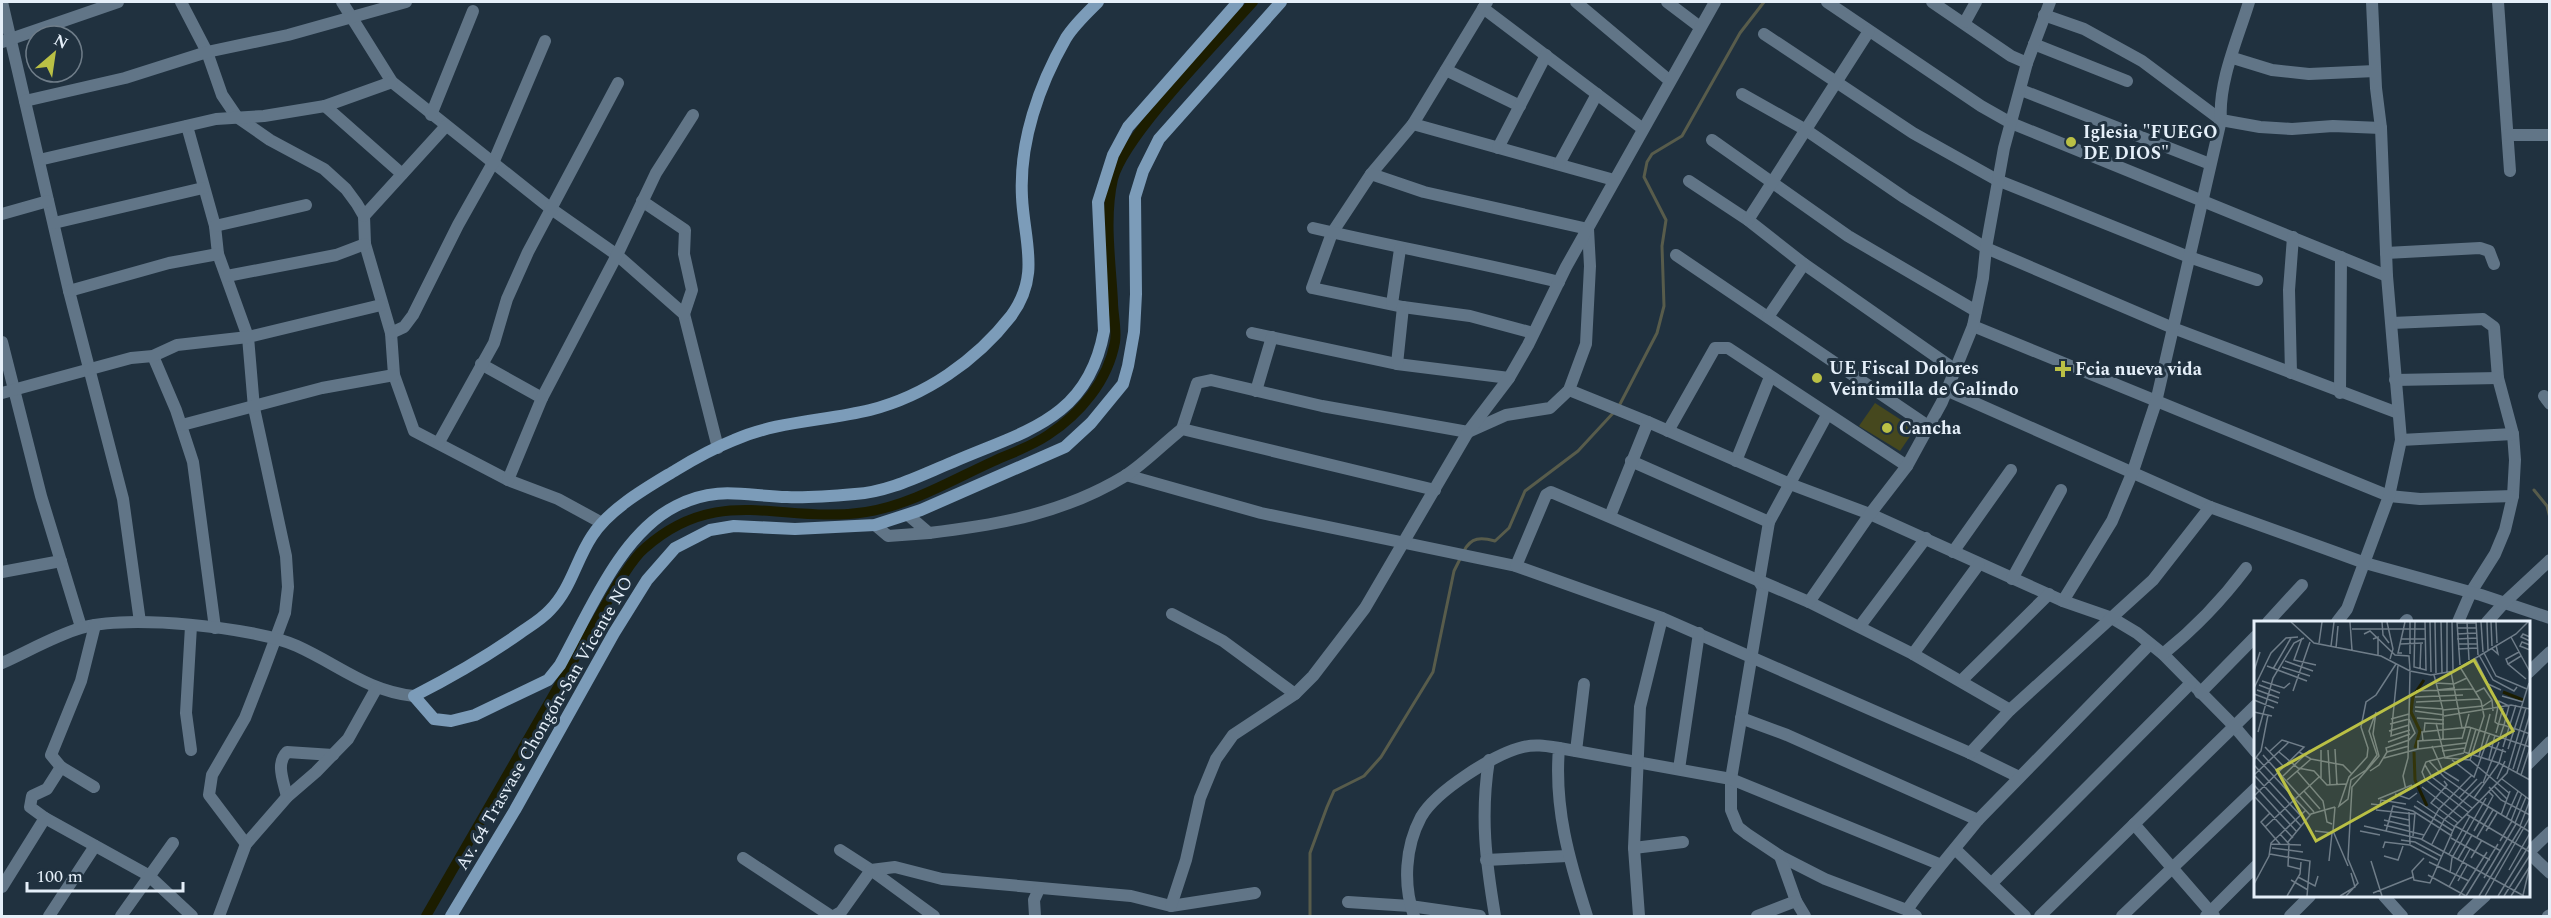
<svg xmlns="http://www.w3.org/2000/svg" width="2551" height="918" font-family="Spectral,serif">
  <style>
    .green { fill: #46481e }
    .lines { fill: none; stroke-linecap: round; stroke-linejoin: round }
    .stream { stroke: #585c4b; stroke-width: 3 }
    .canal { stroke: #1c1d00; stroke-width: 10 }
    .street { stroke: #617587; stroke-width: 12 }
    .secondary { stroke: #7c9cb9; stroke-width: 12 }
    .poi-dot { fill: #bac045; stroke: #20313f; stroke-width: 2 }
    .labels { text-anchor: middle; stroke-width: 6; stroke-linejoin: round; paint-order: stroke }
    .poi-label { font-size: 18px; font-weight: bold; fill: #e5eff9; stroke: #20313f; text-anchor: start }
    .street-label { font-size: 18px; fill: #e5eff9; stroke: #20313f }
    .inset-river { fill: none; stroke: #1c1d00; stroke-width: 3 }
    .inset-road { fill: none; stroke: #6f7d89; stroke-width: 1.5 }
    .view { fill: #bac045; fill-opacity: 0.15; stroke: #bac045; stroke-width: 3 }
    .inset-edge { fill: none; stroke: #e5eff9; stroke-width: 3 }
  </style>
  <rect width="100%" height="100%" fill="#20313f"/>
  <path class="green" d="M1875 403 1915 429 1900 451 1859 426Z"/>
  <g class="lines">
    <g class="stream">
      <path d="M1619 406 1657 333 1664 306 1662 246 1666 220 1644 177 1647 162 1652 154 1682 136 1740 33 1764 2"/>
      <path d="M2534 490 2547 506 2550 518"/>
      <path d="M1464 551C1471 537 1481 537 1495 541L1509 528 1525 491 1578 451 1615 411"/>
      <path d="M1310 916V853L1327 807 1334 791 1364 776 1381 757 1433 672 1454 571 1461 557"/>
    </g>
    <path class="canal" d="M426 916 618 583C626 572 634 557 645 548 720 482 782 525 866 512 911 505 954 479 994 461 1012 453 1032 446 1048 435 1080 414 1108 381 1115 342 1117 329 1113 314 1113 302 1111 262 1104 219 1113 179 1124 136 1220 39 1253 2"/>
    <g class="street">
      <path d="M2 2 69 291 123 499 140 622"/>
      <path d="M181 2 207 52 222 95 237 117 270 140 324 169 346 189 357 204 364 216 365 244 391 333 394 375 414 431 508 480 558 499 602 523"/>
      <path d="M342 2 392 82 550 208 617 255 684 314 718 448"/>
      <path d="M1487 2 1413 124 1371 174 1332 233 1312 288 1403 307 1470 316 1533 333"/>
      <path d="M1576 2 1670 81"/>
      <path d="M1667 2 1700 27"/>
      <path d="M1827 2 1981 106 2011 123 2387 276"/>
      <path d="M1932 2 2011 56 2027 63"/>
      <path d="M2498 2 2510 171"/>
      <path d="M1483 8 1643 129"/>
      <path d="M2044 15 2084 29 2142 61 2221 120 2260 127 2292 129 2333 126 2381 128"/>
      <path d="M1965 22 1976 2"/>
      <path d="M1764 34 1913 133 1997 180 2189 257 2257 280"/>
      <path d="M2 42 118 2"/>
      <path d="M2034 44 2127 81"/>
      <path d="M2233 58 2272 70 2309 74 2375 71"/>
      <path d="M1446 70 1520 106"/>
      <path d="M2021 90 2210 164"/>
      <path d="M1742 94 1806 130 1905 198 1986 248 2173 328 2398 413"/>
      <path d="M25 101 125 78 207 52 288 35 406 2"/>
      <path d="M325 106 402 174"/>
      <path d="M431 115 473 11"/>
      <path d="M1413 124 1614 180"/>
      <path d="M187 126 215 226 218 254 248 337 254 408 286 556 288 587 285 613 263 672 245 718 212 775 209 795 246 844"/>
      <path d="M2508 135H2550"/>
      <path d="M1712 140 1848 236 1976 311"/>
      <path d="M1498 148 1546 55"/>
      <path d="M39 160 216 119 264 116 325 106 392 82"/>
      <path d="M1559 164 1597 94"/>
      <path d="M1689 181 1748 220 1804 264 1954 369"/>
      <path d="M642 201 685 230 684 254 692 290 684 314"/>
      <path d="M2 214 48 201"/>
      <path d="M364 216 446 126"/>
      <path d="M1748 220 1869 31"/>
      <path d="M54 223 203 188"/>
      <path d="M215 226 306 205"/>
      <path d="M1313 228C1395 247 1478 262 1559 282"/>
      <path d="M2386 253 2480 248 2489 251 2494 264"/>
      <path d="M1676 255 1928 426"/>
      <path d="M227 276 336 255 365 244"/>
      <path d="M69 291 169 263 218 254"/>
      <path d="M1392 304 1400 249"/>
      <path d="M1768 317 1804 264"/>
      <path d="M2392 323 2483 319 2494 327 2498 378 2513 434 2515 460 2513 496 2505 530 2495 554 2471 592 2458 622"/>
      <path d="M1973 326 2389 496 2420 499 2513 496"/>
      <path d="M391 333 404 327 413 315 458 225 494 161 545 41"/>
      <path d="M1252 333 1397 364 1509 378"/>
      <path d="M2 342 41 496 81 627"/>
      <path d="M153 356 176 410 193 462 215 628"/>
      <path d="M481 364 542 398"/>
      <path d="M1397 364 1403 307"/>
      <path d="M2291 373 2289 290 2293 237"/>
      <path d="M2395 380 2498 378"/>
      <path d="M1569 390 1648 422"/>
      <path d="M1946 390 2210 507 2365 563 2481 595 2550 618"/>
      <path d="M1256 391 1272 337"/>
      <path d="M2 393 131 358 153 356 177 345 248 337 381 305"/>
      <path d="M2340 393 2341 257"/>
      <path d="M2544 396 2550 404"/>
      <path d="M1827 415 1769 522 1759 581 1763 588 1731 779V810L1738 827 1747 834 1780 856 1825 879 1907 910 1916 916"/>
      <path d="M182 425 322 388 394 375"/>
      <path d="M1182 429 1197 383 1211 380 1322 406 1468 432 1506 415 1550 408 1569 390 1586 344 1590 266 1588 229 1424 192 1371 174"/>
      <path d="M1668 431 1715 348H1728L1907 466"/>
      <path d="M2401 440 2513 434"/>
      <path d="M439 442 494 343 507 299 528 252 618 83"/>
      <path d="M1631 461 1769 522"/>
      <path d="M1736 461 1770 377"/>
      <path d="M1126 475 1261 513 1516 566 1662 618 1970 753 2019 777"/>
      <path d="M508 480 542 398 617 255 656 173 693 115"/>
      <path d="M908 515 929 533C999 525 1064 513 1125 476 1145 463 1163 444 1182 429L1435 490"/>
      <path d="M1610 516 1648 422 1790 484 1870 514 2063 601 2112 618 2137 633 2163 654 2234 726 2256 752"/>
      <path d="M875 525 888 536 929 533"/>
      <path d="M1953 552 2011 470"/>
      <path d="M1516 566 1546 495 1551 492 1809 602 1913 654 2010 710"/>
      <path d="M2 572 61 561"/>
      <path d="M2012 579 2061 490"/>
      <path d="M2063 601 2112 521 2133 471 2156 402 2221 120C2218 82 2238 38 2249 2"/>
      <path d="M1809 602 1870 514 1907 466 1942 402 1973 326 1983 278 1986 248 2004 148 2027 63 2050 2"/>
      <path d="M1172 614 1223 641 1295 694"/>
      <path d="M2268 622 2302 585"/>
      <path d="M2337 622 2347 609 2389 496 2401 440 2387 276 2381 128 2376 88 2372 2"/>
      <path d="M2405 622 2407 620"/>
      <path d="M2487 622 2504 603 2550 560"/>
      <path d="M191 626 186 713 191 750"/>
      <path d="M1860 626 1926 538"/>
      <path d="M1913 654 1979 564"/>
      <path d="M2163 654C2194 629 2222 600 2246 568"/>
      <path d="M2 663C27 652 54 636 81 628 125 614 255 627 297 646 339 665 367 691 414 696"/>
      <path d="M2528 673 2550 652"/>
      <path d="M1961 681 2049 594"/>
      <path d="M2200 693 2256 636"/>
      <path d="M1741 718 1787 735 1978 820"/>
      <path d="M1559 748 1731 779 1939 864"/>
      <path d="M1576 751 1584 684"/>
      <path d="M1970 753 2010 710 2153 580 2210 507"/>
      <path d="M1489 760C1480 816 1486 862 1495 916"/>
      <path d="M2528 764 2550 742"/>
      <path d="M61 767 47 789 32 796 30 807 45 818 148 875 192 916"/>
      <path d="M1679 769 1699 633"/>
      <path d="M94 787 61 767 51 755 81 681 95 625"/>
      <path d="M287 797C284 782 275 764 287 752L333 755"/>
      <path d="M2134 824 2214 916"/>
      <path d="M1634 848 1683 842"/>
      <path d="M1955 849 2025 916"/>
      <path d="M840 850 871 870 895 867 942 879 1131 896 1171 906 1255 893"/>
      <path d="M2528 852 2550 873"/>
      <path d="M2528 853 2550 832"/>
      <path d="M1780 856 1796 901 1805 916"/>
      <path d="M743 858 831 916"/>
      <path d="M1486 860 1567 856"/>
      <path d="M1992 883 2191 683"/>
      <path d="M2 887 45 818"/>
      <path d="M2384 896 2402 916"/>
      <path d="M1348 902 1410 906 1480 916"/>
      <path d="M1171 906 1186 860 1200 798 1216 759 1233 735 1295 694 1313 676 1365 608 1468 432 1509 378 1528 345 1566 267 1715 2"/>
      <path d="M1907 910C1929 878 1954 850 1978 820L2150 644"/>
      <path d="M49 916 95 846"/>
      <path d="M121 916 173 843"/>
      <path d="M219 916 246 844 287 797 316 772 348 739 376 689"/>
      <path d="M834 916 841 912 871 870 934 916"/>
      <path d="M1035 916 1034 900 1039 889"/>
      <path d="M1414 916C1403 885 1405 847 1421 817 1436 791 1494 754 1523 747 1536 744 1546 746 1559 748 1554 808 1569 860 1587 916"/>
      <path d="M1639 916 1634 848 1640 707 1662 618"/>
      <path d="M1757 916 1796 901"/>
      <path d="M2040 916 2256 705"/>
      <path d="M2122 916 2256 788"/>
      <path d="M2206 916 2256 866"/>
      <path d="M2290 916 2310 896"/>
      <path d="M2463 916 2485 896"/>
      <path d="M2548 916 2550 915"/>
    </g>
    <g class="secondary">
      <path d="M1098 2C1087 13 1074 25 1066 38 1039 85 1019 142 1022 197 1024 241 1041 275 1011 316 976 361 925 396 870 410 825 421 777 421 734 440 714 448 694 459 676 470 648 487 610 508 592 536 576 560 571 589 550 610 542 619 530 626 520 633 486 657 451 677 414 696L434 719 451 721 475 715 548 680 560 665C589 613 620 534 676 506 717 485 745 496 787 497 809 498 832 496 855 494 889 492 921 475 953 462 1024 431 1088 420 1104 331L1098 202 1113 155 1128 127 1238 2"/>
      <path d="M451 916 515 810 614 633 647 580 675 548 710 530 734 526 795 529 875 525 921 510 1065 447 1091 423 1123 384 1128 366 1134 332 1136 294 1135 197 1143 171 1159 139 1281 2"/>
    </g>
  </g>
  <g class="poi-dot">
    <circle cx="2071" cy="142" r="6"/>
    <path d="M2060 360h6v6h6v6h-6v6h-6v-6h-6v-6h6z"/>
    <circle cx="1817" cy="378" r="6"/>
    <circle cx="1887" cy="428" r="6"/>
  </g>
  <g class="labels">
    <g class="poi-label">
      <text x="2083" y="138">Iglesia "FUEGO<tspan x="2083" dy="21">DE DIOS"</tspan></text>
      <text x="1829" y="374">UE Fiscal Dolores<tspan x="1829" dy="21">Veintimilla de Galindo</tspan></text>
      <text x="2075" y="375">Fcia nueva vida</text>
      <text x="1899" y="434">Cancha</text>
    </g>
    <g class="street-label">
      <text transform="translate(544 723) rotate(-60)" y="6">Av. 64 Trasvase Chongón-San Vicente NO</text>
    </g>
  </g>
  <g transform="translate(2254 621)">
    <rect width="276" height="276" fill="#20313f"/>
    <path class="inset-river" d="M249 71 269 79M161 127 166 110 157 91 159 75 170 59M160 131 161 159 173 185"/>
    <path class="inset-road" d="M37 1 60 22 127 35 156 50 177 54 200 50 262 13 274 1M96 1 98 29M128 1 129 14 135 22M133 1 139 28 136 38M161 1 160 46 172 49 171 1M176 1 177 51M181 1 182 52M187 1 188 52M193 1V51M198 1 199 49M203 1 206 44M213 1 215 39M222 1 224 34M227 1 229 31M233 1 234 29M237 1 238 25M242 1 243 22M203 2H222M203 7H222M98 8H171M110 13 116 10 141 34 155 35 156 49M203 13 222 12M257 16 276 51M276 16 269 13 267 16 276 20M48 17 40 39 62 44M119 18 124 16V34M147 18H172M203 18 223 17M65 22 68 1M146 23 169 22M204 23H223M276 24 268 21 266 25 276 29M77 25 80 1M82 27 84 5M237 27 244 33 242 24M204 28 223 27M148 32H144L151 1M230 32 242 55 273 68M156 33V1M225 34 239 59 260 70 263 66M267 35 254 43 272 58M221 37 234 63 247 69M31 40 59 50M254 43 252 38 265 31M144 44 137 115 156 109M13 45 53 60M28 46 56 55M206 46 227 80 230 95 216 139M19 48 37 17M166 48 167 22M0 50 6 31M197 51 208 107M180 54 189 89V118M8 60 30 67 36 62M182 62 200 63 213 57M5 64 26 72M0 67 17 32 32 17 44 16M3 69 25 77M183 69 201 67M39 70 56 21M162 70 219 68M222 71 230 67 238 79 239 90M0 73 24 82M248 75 269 81M161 76 209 74M0 79 20 87M162 81 226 78M161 86 189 88M189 89 229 85 238 79M161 90 190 94M0 91 18 95M190 95 257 84 276 88M163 97 190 99M137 98 155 93M182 102 191 137 216 139 255 172M135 110 155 104M4 111 19 57 40 22 50 17M170 111 171 102 190 103M242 112 249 87M246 116 250 104 255 85 245 80 241 101 244 103 250 104 255 106 265 109 276 113M208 118 215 93M169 120 168 111 215 106 276 126M35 121 0 154 47 205M134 121 156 113M232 124 252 131M178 125 189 150 205 160M11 126 30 146M249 126 262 84M81 128 83 164M164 128V120L209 117M254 128 275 62M67 129V157M74 129 76 164M188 130 211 127M25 131 44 147 60 150 73 164 92 163M45 131 57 138 89 144 98 153M133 131 132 127 155 119 161 112 155 98 136 103M210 131 245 142 249 128M210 131 217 106M215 132 222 108M9 134 60 191M225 135 236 93M2 136 56 194M130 137 164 128 212 122M235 138 241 114M0 139 7 130 14 94M198 139 220 156 236 112M175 140 210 132M0 144 46 194M171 144 178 156 218 187M259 148 276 93M43 150 69 180 73 201 78 203M116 150 125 144 133 131 155 125M263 151 276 109M267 154 276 127M29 155 56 129M243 158 251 140M248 158 276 179M33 159 57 138M190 160 193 164 177 182 204 202M166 161 186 152M229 162 245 121M0 164 43 211M240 165 253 178M168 166 208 197M235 166 247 179 276 194M152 169 149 155 154 137 156 51M50 170 66 188M141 173 155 178 163 172M0 175 50 126 28 119 16 130M0 175 39 217M205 177 223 158M220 177 245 142 276 159M124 178 158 164M163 180 201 206M117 183 126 184 127 179 152 183M160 185 199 210M81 186 79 210 94 245M233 186 239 175 234 170M122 189 160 193M155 191 156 223M214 191 171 158 168 151 172 141 175 140 190 156 220 177 276 211M16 192 7 201 26 223M212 193 276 231M247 194 256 170M136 195 155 199M252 197 264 170M130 199 155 205M257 200 268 172M261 202 272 176M130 204 170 214M110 205 167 218 270 275M201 205 247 230M266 205 276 179M11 206 65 156M61 210 79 212M106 210 126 214M132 210 139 185 159 190 198 215M220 210 234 186M232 210 243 192M26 213 35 223 34 245 46 248M159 215 161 192M223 216 239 189M197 217 236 239M168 218 185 188 218 154M147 219 161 221 187 235M246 220 258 200M34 221 57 193 81 186M17 223 47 224M178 223 190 199 228 161M18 227 49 231M129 227 131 221 156 224 184 239M16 233 56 240 53 275M195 233 216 195M130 235 144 239 149 225M170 237 158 250 160 259 176 262 201 205 253 152 272 87M217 237 228 219M204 238 218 214M75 240 78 212M117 240 128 275M175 241 215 260M255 249 276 212M196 252 198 237 232 177M174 254 212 275M44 256 61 265 64 255M230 257 262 203M37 259 54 269M204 260 213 244M0 263 15 235 17 222 52 189M195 266 216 228M119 272 159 256M269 274 275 249M33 275 46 253 47 241M86 275 101 266 97 252M92 275 104 262 94 238 98 166 125 135 119 113 122 91 115 110 123 134 112 149 97 159 94 178 85 185 95 156 113 136 114 127 107 106 112 81 122 74 142 43M205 275 233 231M212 275 244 223M225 275 267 206M231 275 276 196M244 275 276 223M250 275 276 234M257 275 276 245"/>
    <path class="view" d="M220 39 259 110 62 220 23 149Z"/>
    <rect width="276" height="276" class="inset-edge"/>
  </g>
  <rect width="2551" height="918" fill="none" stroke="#e5eff9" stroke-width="6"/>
  <g transform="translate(54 54) rotate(29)"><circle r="28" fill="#20313f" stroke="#6f7d89" stroke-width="1.5"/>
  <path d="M0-4.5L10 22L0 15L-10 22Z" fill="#bac045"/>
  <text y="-9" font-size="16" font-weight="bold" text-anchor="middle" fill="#e5eff9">N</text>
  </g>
  <path d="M27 882v9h156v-9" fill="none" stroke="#e5eff9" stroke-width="3"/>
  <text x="36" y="882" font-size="18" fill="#e5eff9" stroke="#20313f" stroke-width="4.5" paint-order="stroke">100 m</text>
</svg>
